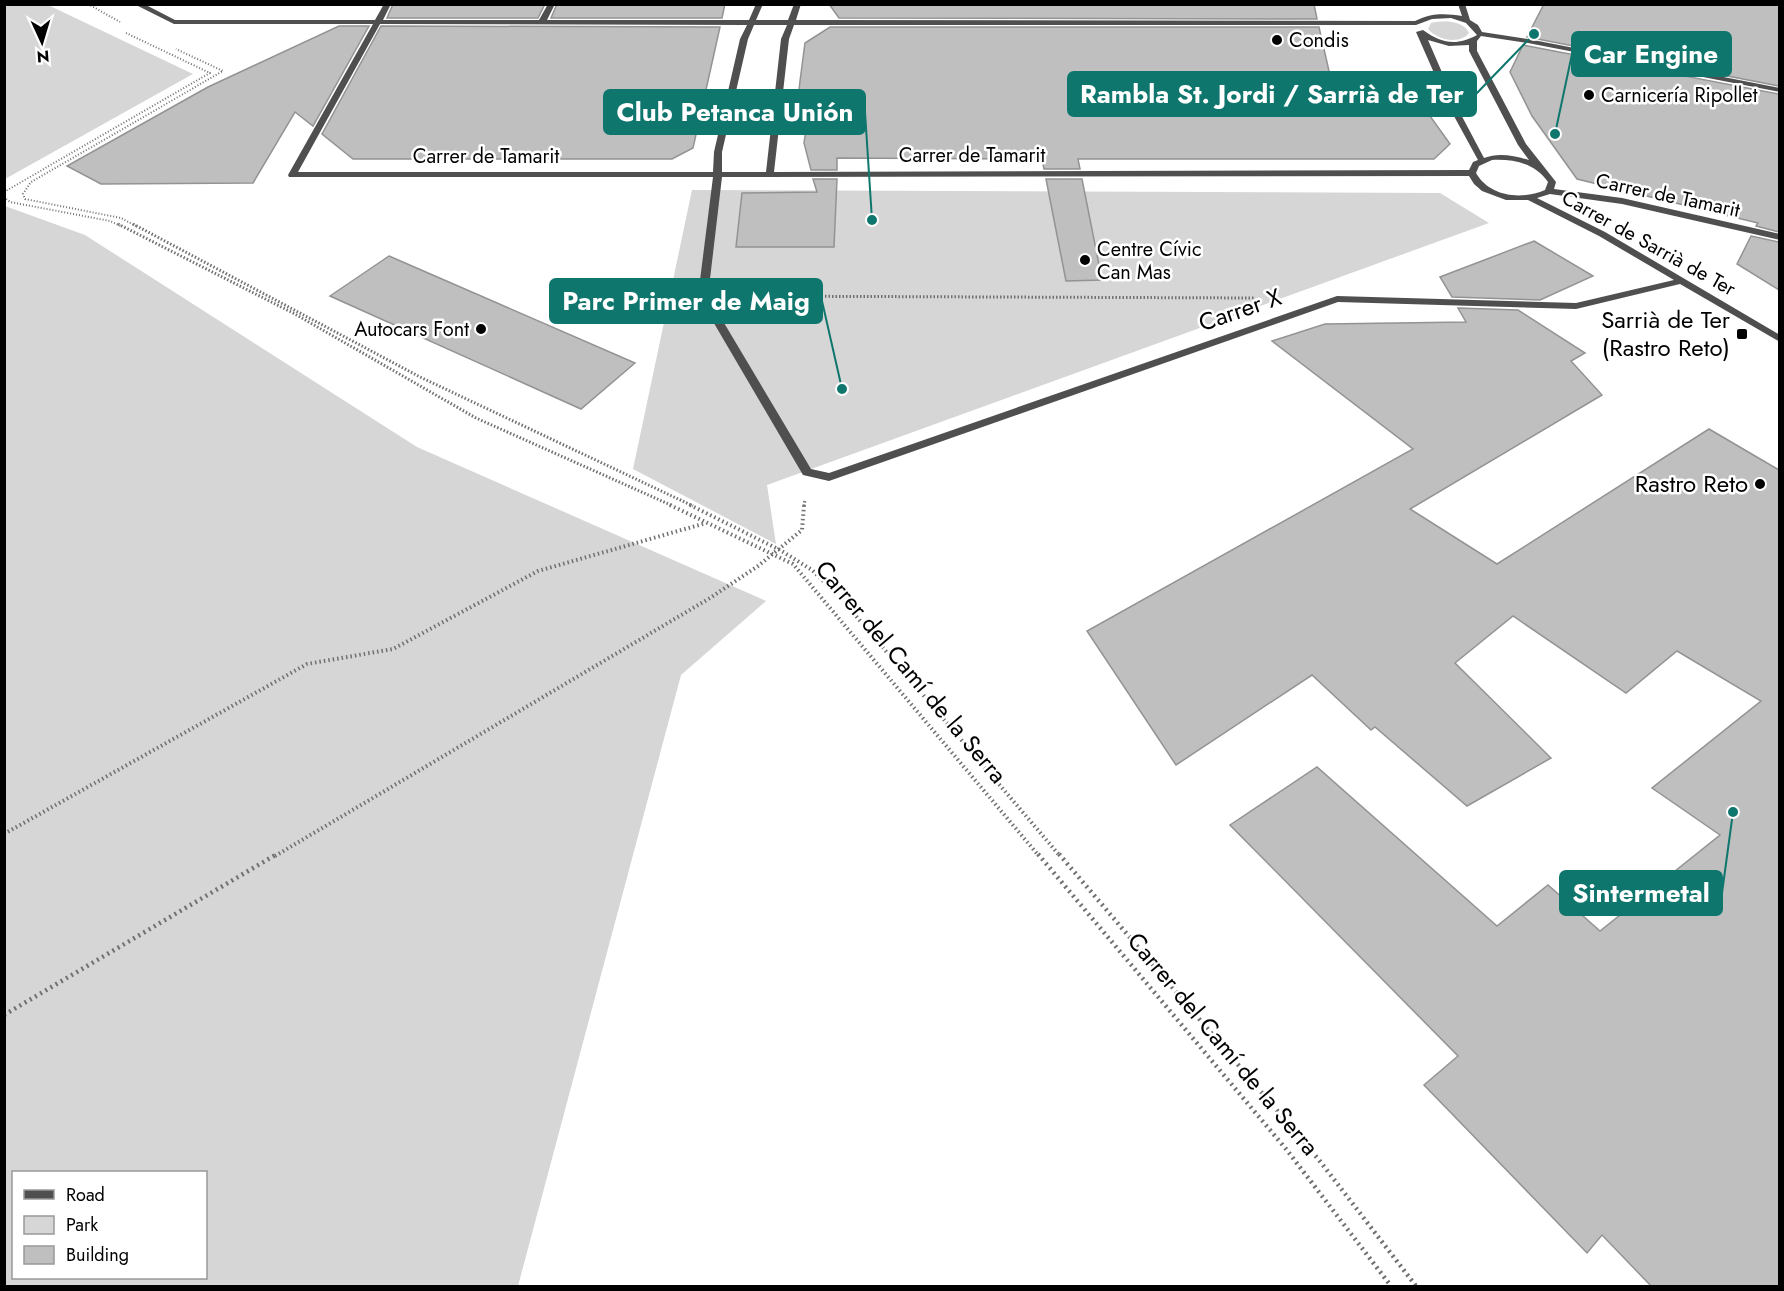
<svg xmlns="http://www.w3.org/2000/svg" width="1784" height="1291" font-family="Jost,sans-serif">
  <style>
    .green { fill: #d6d6d6; fill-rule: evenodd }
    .building { fill: #bfbfbf; stroke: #939393; stroke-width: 1.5 }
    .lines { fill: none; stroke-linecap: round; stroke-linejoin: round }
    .path-far3 { stroke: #717171; stroke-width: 2; stroke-dasharray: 1 2; stroke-linecap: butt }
    .path-far2 { stroke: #717171; stroke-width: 3; stroke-dasharray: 1.5 2; stroke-linecap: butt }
    .path-far1 { stroke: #717171; stroke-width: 4; stroke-dasharray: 1.5 3; stroke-linecap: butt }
    .path { stroke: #717171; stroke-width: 4.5; stroke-dasharray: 2 4; stroke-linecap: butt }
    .minor { fill: #4f4f4f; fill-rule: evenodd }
    .poi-dot { fill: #000; stroke: #fff; stroke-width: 2 }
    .labels { text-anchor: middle; stroke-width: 5; stroke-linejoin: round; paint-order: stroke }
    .far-poi-label { font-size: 20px; fill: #000; stroke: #fff; text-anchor: start }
    .far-street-label { font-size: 20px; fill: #000; stroke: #fff }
    .street-label { font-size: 24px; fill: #000; stroke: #fff }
    .poi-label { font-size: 24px; fill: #000; stroke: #fff; text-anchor: end }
    .leader { fill: none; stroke: #0f766e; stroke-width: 2 }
    .callout-dot { fill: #0f766e; stroke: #fff; stroke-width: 2 }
    .callout { fill: #0f766e; stroke: #0f766e; stroke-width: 2 }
    .callout-label { font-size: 26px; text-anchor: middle; font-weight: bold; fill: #fff }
  </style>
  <rect width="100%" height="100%" fill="#fff"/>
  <g class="green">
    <path d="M5 4 48 5 193 74 5 179Z"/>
    <path d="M1436 22C1448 21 1463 21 1469 33 1460 45 1437 40 1428 29L1431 23Z"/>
    <path d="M692 190 1440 193 1489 223 767 485 776 544 633 469Z"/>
    <path d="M5 206 85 235 417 447 766 601 681 675 518 1286H5ZM14 1172H206V1278H14Z"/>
  </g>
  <g class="building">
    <path d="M393 4H545L538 18H387Z"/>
    <path d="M557 4H725L722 18H551Z"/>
    <path d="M829 4H1314L1317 19 839 18Z"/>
    <path d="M1544 4H1779V86L1527 37Z"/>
    <path d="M339 26H369L313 126 295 112 253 183 101 184 67 166 208 87Z"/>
    <path d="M381 26 720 27 693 148 672 159H353L322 134Z"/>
    <path d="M830 27H1319L1334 93 1392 92 1399 115 1430 116 1450 144 1434 159H1078L1080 169H1044L1042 159 837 158V170H811L804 143 806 130 796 118 800 81 805 43Z"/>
    <path d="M1523 45 1779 94V232L1756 226 1758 223 1577 179 1532 116 1510 72Z"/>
    <path d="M813 179H837L834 247H736L742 193 817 192Z"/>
    <path d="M1046 179H1082L1102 280 1066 281Z"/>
    <path d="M1751 236 1779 242V290L1737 264Z"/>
    <path d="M1534 241 1593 276 1540 300 1452 297 1440 277Z"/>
    <path d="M389 256 635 363 581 409 330 296Z"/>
    <path d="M1458 308 1518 310 1585 353 1571 361 1602 395 1410 509 1497 564 1709 429 1779 470V1287H1652L1602 1235 1587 1253 1424 1085 1458 1056 1230 825 1317 767 1497 926 1548 885 1600 931 1720 835 1652 788 1761 701 1677 651 1626 693 1513 616 1455 663 1551 758 1467 806 1375 727 1371 730 1312 675 1176 765 1087 631 1413 449 1272 341 1325 324 1466 322Z"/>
  </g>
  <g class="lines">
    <g class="path-far3">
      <path d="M88 4 120 22"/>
      <path d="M4 192 210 73 126 33"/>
      <path d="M4 197 10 202 110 221 121 226"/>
      <path d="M136 226 121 218 25 199 23 194 31 182 223 71 176 49"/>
    </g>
    <g class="path-far2">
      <path d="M118 224 293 313 476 418 673 506"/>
      <path d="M133 224 420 377 693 506"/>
      <path d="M734 296 1255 298"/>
      <path d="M804 506 805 499"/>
    </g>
    <g class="path-far1">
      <path d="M670 505 793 564 1039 856"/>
      <path d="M690 505 780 550 812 570 839 596 1060 856"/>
      <path d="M4 834 307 664 393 649 538 571 706 523"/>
      <path d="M275 856 710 598 758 566 802 530 804 505"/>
    </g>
    <g class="path">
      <path d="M1038 854 1286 1149 1391 1286"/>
      <path d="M1059 854 1319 1160 1416 1286"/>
      <path d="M4 1015 277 854"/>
    </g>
    <path class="minor" d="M134 4H144L175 20H375L384 4H391L383 20H539L548 4H555L547 20H749L756 4H763L756 20H788L794 4H801L796 20 1415 21C1430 13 1445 13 1462 16L1458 4H1465L1470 20 1478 25 1482 32 1528 39 1780 88V92L1528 43 1481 36 1477 41V51L1526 144 1556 182 1554 189 1622 198 1780 234V240L1622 204 1550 194 1537 198 1605 232 1780 335V342L1680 284 1576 309 1338 302 829 481 803 475 698 296 713 177H289L288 175 373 24H174ZM1451 18 1466 23 1477 35C1457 46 1442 44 1423 30L1416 32 1449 107 1478 160 1473 162 1469 170 774 172 789 39 794 25H1416L1432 19ZM380 24 747 25 740 39 714 152 713 172H298ZM754 25H787L781 39 766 172H722V152L748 39ZM1428 40 1449 46 1469 45V51L1518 145 1529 160C1515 156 1499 152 1484 158L1457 107ZM1492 160C1514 159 1535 163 1548 182L1545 190C1521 200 1490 197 1476 173L1479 166ZM1469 176 1474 184 1482 191 1506 200H1528L1599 236 1674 280 1576 303 1337 296 829 473 811 469 708 296 722 177Z"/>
  </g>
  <g class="poi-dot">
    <circle cx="1277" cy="40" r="6"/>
    <circle cx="1589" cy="95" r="6"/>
    <circle cx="1085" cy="260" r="6"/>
    <circle cx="481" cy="329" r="6"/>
    <rect x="1736" y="328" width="12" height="12" rx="3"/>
    <circle cx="1760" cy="484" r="6"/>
  </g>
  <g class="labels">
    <g class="far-poi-label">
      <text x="1289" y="47">Condis</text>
      <text x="1601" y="102">Carnicería Ripollet</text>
      <text x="1097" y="256">Centre Cívic<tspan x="1097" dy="23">Can Mas</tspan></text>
      <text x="469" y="336" text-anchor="end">Autocars Font</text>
    </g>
    <g class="far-street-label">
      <text x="972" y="162">Carrer de Tamarit</text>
      <text x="486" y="163">Carrer de Tamarit</text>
      <text transform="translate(1668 195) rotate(12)" y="7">Carrer de Tamarit</text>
      <text transform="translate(1649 243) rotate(29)" y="7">Carrer de Sarrià de Ter</text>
    </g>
    <g class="street-label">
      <text transform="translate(1240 310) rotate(-19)" y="8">Carrer X</text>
      <text transform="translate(911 672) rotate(50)" y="8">Carrer del Camí de la Serra</text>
      <text transform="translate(1223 1044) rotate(50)" y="8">Carrer del Camí de la Serra</text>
    </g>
    <g class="poi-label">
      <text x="1730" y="328">Sarrià de Ter<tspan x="1730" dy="28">(Rastro Reto)</tspan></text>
      <text x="1748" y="492">Rastro Reto</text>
    </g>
  </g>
  <path class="leader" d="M1555 134L1572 54M1534 34L1476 94M872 220L865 112M842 389L822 301M1733 812L1722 893"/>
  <g class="callout-dot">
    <circle cx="1555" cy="134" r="6"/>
    <circle cx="1534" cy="34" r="6"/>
    <circle cx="872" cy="220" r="6"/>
    <circle cx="842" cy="389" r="6"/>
    <circle cx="1733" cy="812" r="6"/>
  </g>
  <g class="callout">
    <rect x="1572" y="32" width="159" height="44" rx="6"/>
    <rect x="1068" y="72" width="408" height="44" rx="6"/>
    <rect x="604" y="90" width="261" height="44" rx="6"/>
    <rect x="550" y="279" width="272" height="44" rx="6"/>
    <rect x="1560" y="871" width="162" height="44" rx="6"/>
  </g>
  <g class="callout-label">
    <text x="1651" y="63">Car Engine</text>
    <text x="1272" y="103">Rambla St. Jordi / Sarrià de Ter</text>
    <text x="735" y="121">Club Petanca Unión</text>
    <text x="686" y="310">Parc Primer de Maig</text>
    <text x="1641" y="902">Sintermetal</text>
  </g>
  <rect width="1784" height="1291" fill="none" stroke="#000000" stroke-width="12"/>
  <rect x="12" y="1171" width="195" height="108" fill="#ffffff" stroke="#999999" stroke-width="1.5"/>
  <rect x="24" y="1190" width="30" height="9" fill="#4f4f4f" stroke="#999999" stroke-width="1.5"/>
  <text x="66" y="1201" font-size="18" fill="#000000">Road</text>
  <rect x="24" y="1216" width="30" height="18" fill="#d6d6d6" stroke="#999999" stroke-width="1.5"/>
  <text x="66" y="1231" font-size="18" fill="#000000">Park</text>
  <rect x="24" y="1246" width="30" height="18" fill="#bfbfbf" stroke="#999999" stroke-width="1.5"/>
  <text x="66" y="1261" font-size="18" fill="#000000">Building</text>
  <g transform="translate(42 42) rotate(176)" stroke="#ffffff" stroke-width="4.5" paint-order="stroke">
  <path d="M0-4.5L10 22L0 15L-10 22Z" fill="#000000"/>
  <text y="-9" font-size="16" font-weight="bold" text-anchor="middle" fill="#000000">N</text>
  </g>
</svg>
